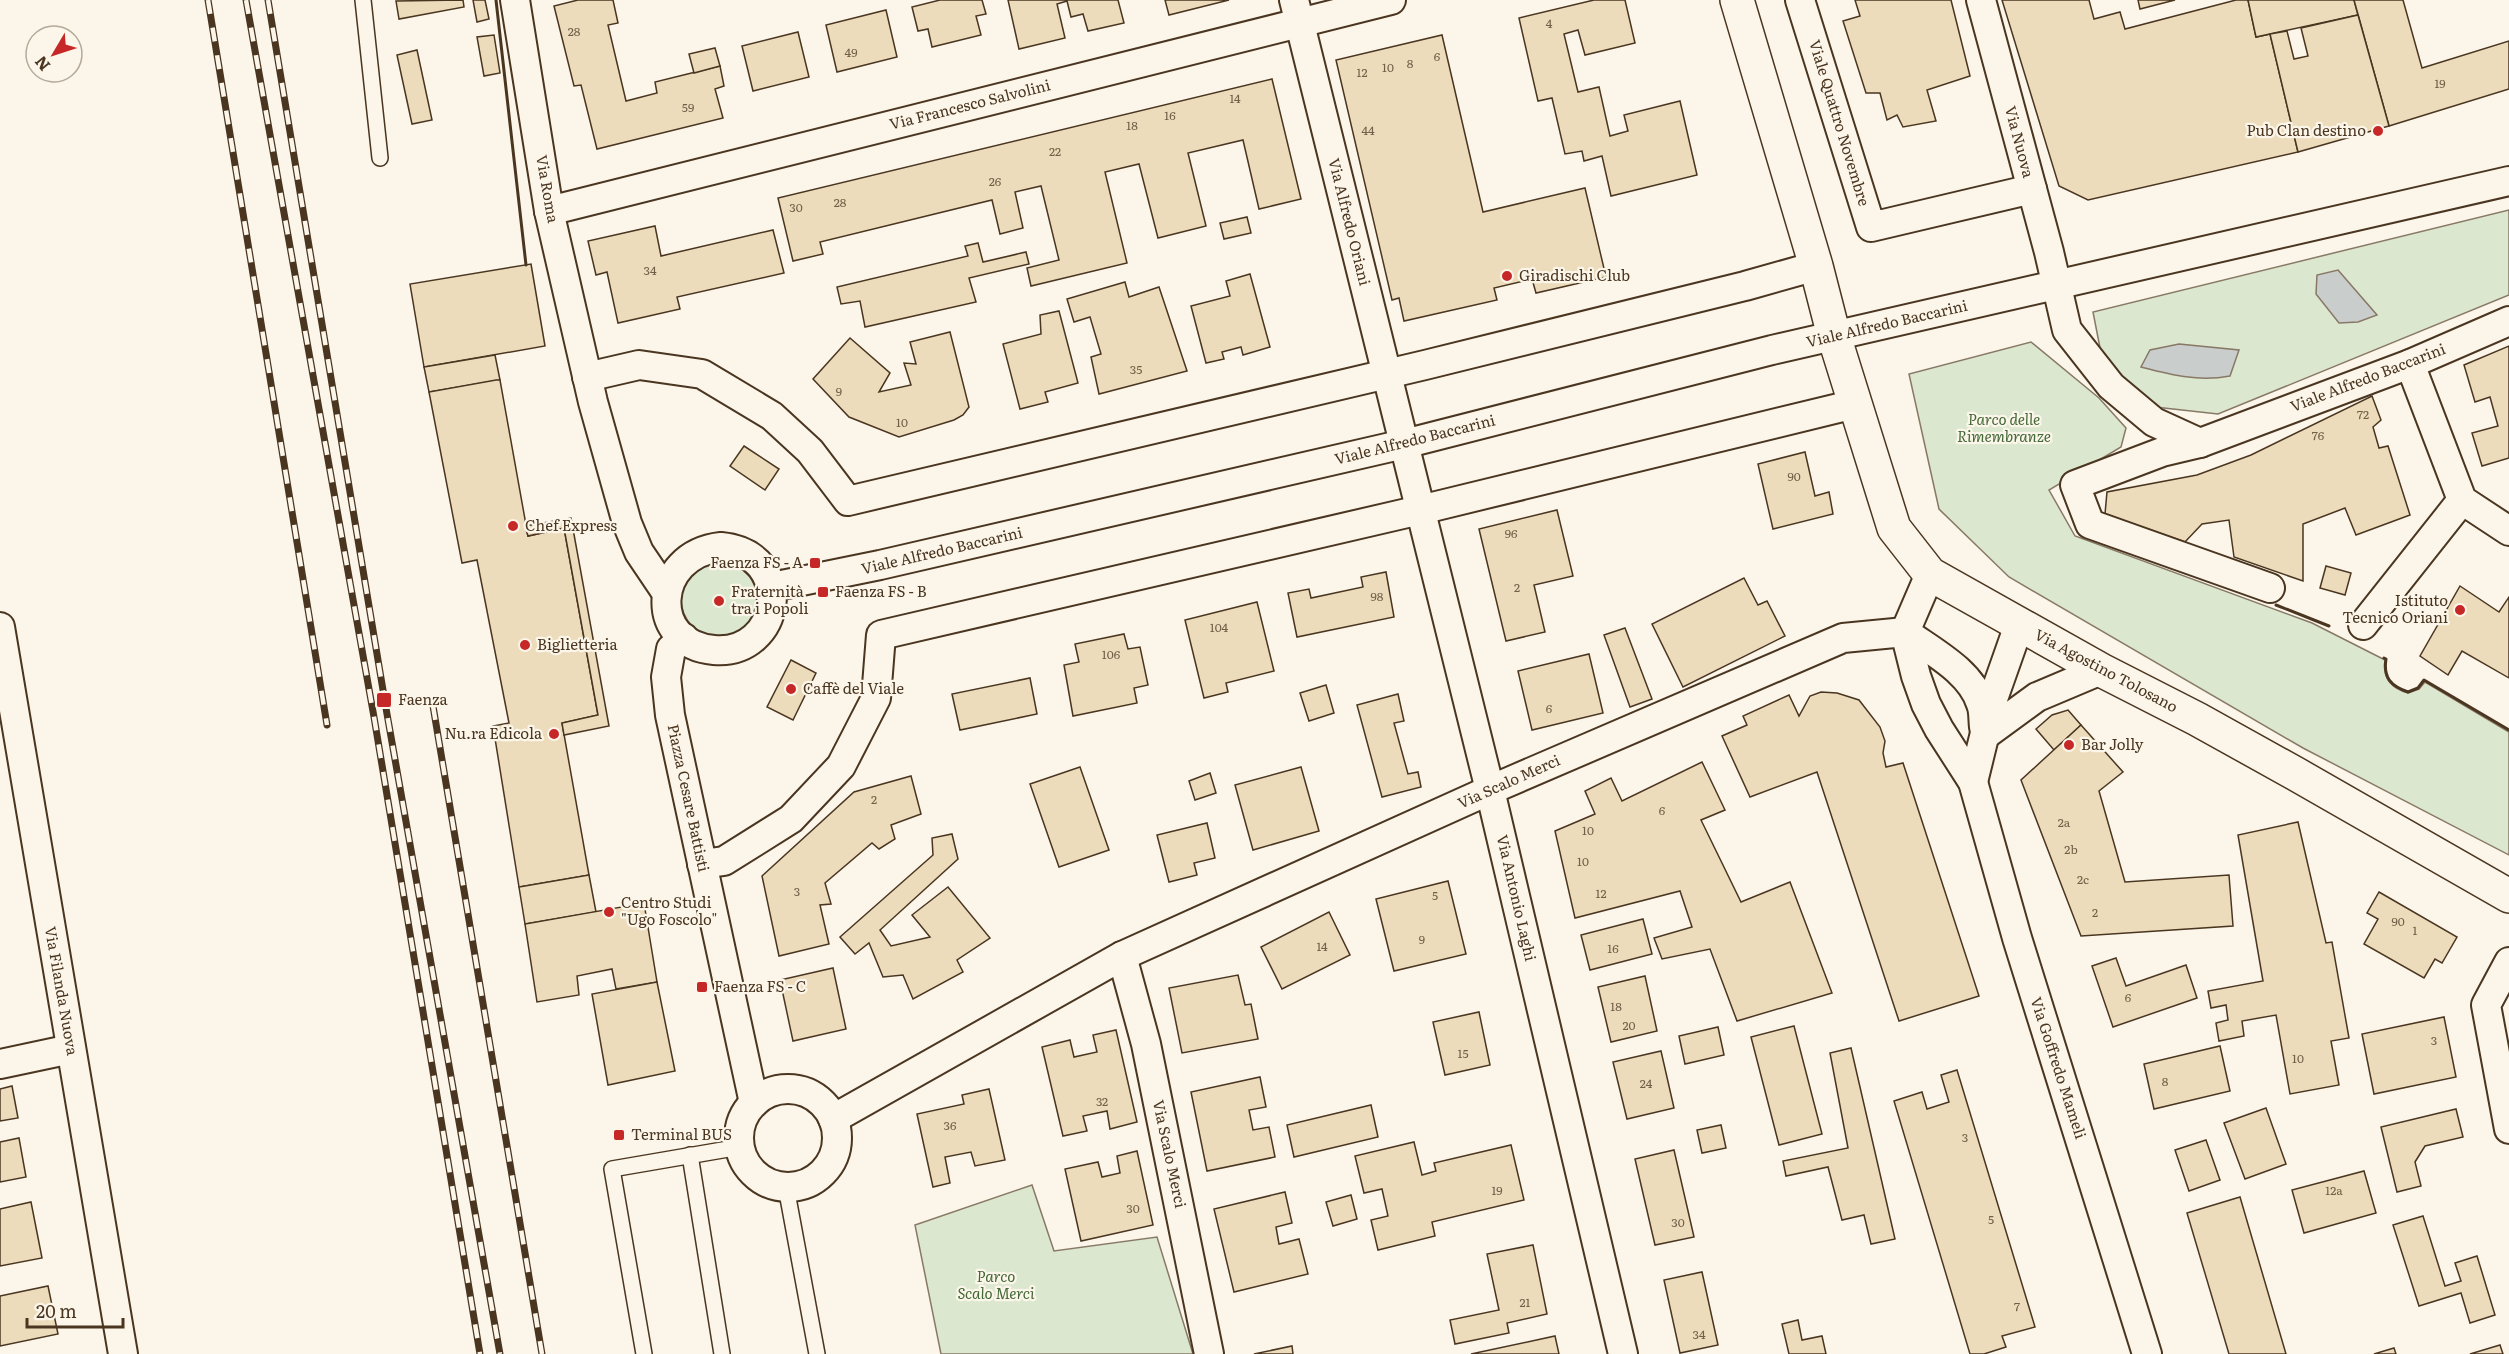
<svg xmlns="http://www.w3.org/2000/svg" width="2509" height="1354" font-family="Literata,serif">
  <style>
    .green { fill: #dce7d0; stroke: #887966; stroke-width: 1.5 }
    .water { fill: #c9cecd; stroke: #887966; stroke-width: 1.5 }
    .building { fill: #ecdcbc; stroke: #4a3520; stroke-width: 1.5 }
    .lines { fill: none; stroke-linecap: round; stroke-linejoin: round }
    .lane-casing { stroke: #4a3520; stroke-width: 18 }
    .street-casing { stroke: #4a3520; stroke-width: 32 }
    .secondary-casing { stroke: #4a3520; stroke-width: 36 }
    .lane { stroke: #fbf6e9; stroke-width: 15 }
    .street { stroke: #fbf6e9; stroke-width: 28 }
    .secondary { stroke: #fbf6e9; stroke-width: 33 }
    .rail-casing { stroke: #4a3520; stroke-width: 7 }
    .rail { stroke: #fbf6e9; stroke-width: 4.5; stroke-dasharray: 14; stroke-linecap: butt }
    .wall { stroke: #4a3520; stroke-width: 3 }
    .poi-dot { fill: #c62828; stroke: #fbf6e9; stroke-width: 2 }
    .labels { text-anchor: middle; stroke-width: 4.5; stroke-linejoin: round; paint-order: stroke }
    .number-label { font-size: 12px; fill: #725f47 }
    .street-label { font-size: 15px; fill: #4a3520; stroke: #fbf6e9 }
    .poi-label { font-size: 15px; fill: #4a3520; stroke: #fbf6e9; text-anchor: start }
    .park-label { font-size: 15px; font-style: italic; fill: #436837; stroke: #fbf6e9 }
  </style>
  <rect width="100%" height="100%" fill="#fbf6e9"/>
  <g class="green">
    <path d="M2509 210V295L2218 414 2155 407 2102 358 2093 312Z"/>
    <path d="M2031 342 2099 398 2126 428 2121 447 2049 490 2075 536 2312 623 2385 660C2382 678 2391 688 2408 693L2419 689 2425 682 2509 732V855L2303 748 2009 577 1939 509 1909 374Z"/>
    <circle cx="719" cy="599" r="38"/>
    <path d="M1032 1185 1054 1251 1157 1237 1193 1354H941L915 1225Z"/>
  </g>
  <g class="water">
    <path d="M2338 270 2377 315 2358 322 2339 323 2316 294 2317 275Z"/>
    <path d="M2179 344 2239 350 2230 376C2198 382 2172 375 2141 367L2150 350Z"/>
  </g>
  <g class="building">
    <path d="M463 0 464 7 399 19 396 1Z"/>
    <path d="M473 0H485L489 19 477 22Z"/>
    <path d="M578 0H613L618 23 608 25 626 101 657 93 655 82 720 66 724 86 715 89 723 118 597 149 581 85 574 86 554 6Z"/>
    <path d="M940 0H982L986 14 976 16 981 35 932 47 928 29 918 31 912 7Z"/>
    <path d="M1008 0H1118L1124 23 1088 31 1083 14 1071 17 1067 1 1057 4 1065 38 1019 49Z"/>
    <path d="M1165 0H1229L1169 15Z"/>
    <path d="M1594 0H1625L1635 43 1585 55 1578 30 1564 34 1578 92 1599 87 1610 136 1628 131 1624 115 1680 101 1697 175 1611 196 1602 156 1584 161 1582 151 1565 154 1552 98 1538 101 1519 18Z"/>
    <path d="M1855 0H1951L1970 76 1927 90 1936 121 1903 127 1897 115 1887 120 1880 93H1866L1843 21 1860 16Z"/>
    <path d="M2002 0H2089L2094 19 2120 12 2125 29 2236 0H2248L2256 37 2270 34 2298 152 2088 200 2059 186Z"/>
    <path d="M2138 0H2175L2140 9Z"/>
    <path d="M2248 0H2354L2358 15 2256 37Z"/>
    <path d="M2354 0H2403L2422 68 2509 41V89L2389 126Z"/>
    <path d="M886 10 897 57 837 72 826 25Z"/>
    <path d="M2358 15 2389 126 2298 152 2270 34 2287 31 2294 59 2308 56 2301 28Z"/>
    <path d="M798 32 809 77 753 91 742 46Z"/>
    <path d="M494 35 500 73 484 76 477 37Z"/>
    <path d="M1442 35 1483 212 1585 188 1606 277 1536 293 1532 279 1494 288 1497 300 1404 321 1399 298 1392 300 1336 60Z"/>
    <path d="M715 48 720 66 694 73 689 54Z"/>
    <path d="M417 50 432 120 412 124 397 55Z"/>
    <path d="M1272 79 1301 199 1259 209 1243 140 1188 153 1206 226 1158 238 1139 164 1105 172 1127 263 1031 286 1027 268 1059 260 1041 186 1015 192 1023 228 1000 234 992 200 820 242 823 254 793 261 778 198Z"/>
    <path d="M1247 217 1251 233 1224 239 1220 223Z"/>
    <path d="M655 226 661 256 773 230 784 273 677 297 680 309 618 323 607 272 596 275 588 241Z"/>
    <path d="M978 243 983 262 1026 252 1029 264 969 278 976 302 865 327 860 301 841 304 837 287 968 256 965 246Z"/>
    <path d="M531 264 545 346 424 367 410 284Z"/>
    <path d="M1250 274 1270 347 1243 355 1241 347 1222 352 1224 359 1206 363 1191 306 1230 296 1226 281Z"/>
    <path d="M1125 282 1129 297 1159 287 1187 371 1099 394 1091 357 1101 354 1090 317 1074 322 1067 299Z"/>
    <path d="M1059 311 1078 383 1045 392 1048 402 1020 409 1003 344 1041 334 1040 315Z"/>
    <path d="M950 332 969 407 963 415 954 420 899 437 849 417 813 379 850 338 890 373 879 392 911 385 904 363 916 364 910 342Z"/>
    <path d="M2509 346V458L2482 466 2472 433 2498 426 2490 397 2475 402 2464 365Z"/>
    <path d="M495 355 500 380 429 392 424 367Z"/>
    <path d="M496 380H500L528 536 564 528 598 715 562 723 589 875 519 887 493 726 509 723 477 560 462 563 429 392Z"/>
    <path d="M2372 396 2381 420 2373 427 2379 448 2388 446 2410 515 2356 535 2345 508 2303 524V581L2234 557 2229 520 2202 524 2185 542 2105 514 2107 492 2197 475 2251 455Z"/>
    <path d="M744 446 779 469 765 490 730 466Z"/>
    <path d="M1805 452 1815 496 1829 492 1833 514 1773 529 1758 464Z"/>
    <path d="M1557 510 1573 576 1534 585 1545 632 1506 641 1479 529Z"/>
    <path d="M571 518 609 726 564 735 562 723 598 715 564 528 528 536 525 526Z"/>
    <path d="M2326 566 2351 573 2345 595 2320 588Z"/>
    <path d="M1386 572 1394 617 1297 637 1288 593 1309 589 1311 598 1363 587 1361 577Z"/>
    <path d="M1744 578 1758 605 1767 601 1785 636 1683 687 1652 624Z"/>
    <path d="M2460 586 2499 612 2509 597V678L2462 651 2448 675 2420 656Z"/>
    <path d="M1257 602 1274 671 1226 683 1228 692 1204 698 1185 620Z"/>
    <path d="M1625 628 1652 699 1630 707 1604 635Z"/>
    <path d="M1124 634 1128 649 1140 647 1148 685 1134 688 1137 703 1073 716 1064 665 1079 662 1075 644Z"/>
    <path d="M1589 654 1603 713 1532 730 1518 671Z"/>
    <path d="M791 660 816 673 793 720 767 707Z"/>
    <path d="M1030 678 1037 714 960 730 952 694Z"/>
    <path d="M1326 685 1334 713 1309 721 1300 693Z"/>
    <path d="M1821 692 1837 693 1859 700 1880 727 1885 741 1883 753 1886 767 1903 763 1979 996 1899 1021 1817 772 1750 797 1722 736 1747 725 1743 716 1789 695 1799 716 1810 696Z"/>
    <path d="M1398 694 1404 721 1394 723 1408 774 1418 772 1421 787 1382 797 1357 705Z"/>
    <path d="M2068 710 2081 725 2054 750 2036 729 2052 715Z"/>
    <path d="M2081 725 2123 772 2099 791 2125 882 2229 875 2233 926 2081 936 2021 780Z"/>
    <path d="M1702 762 1725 810 1701 820 1741 902 1790 882 1832 993 1737 1021 1710 949 1662 959 1654 938 1692 927 1680 891 1575 918 1555 831 1595 814 1585 791 1611 778 1622 801Z"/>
    <path d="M1080 767 1109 850 1059 867 1030 784Z"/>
    <path d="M1301 767 1319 831 1253 850 1235 785Z"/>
    <path d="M1210 773 1216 793 1195 800 1189 781Z"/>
    <path d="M911 776 921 814 891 825 895 839 879 849 872 843 825 883 831 904 820 905 829 944 779 956 762 876 854 792Z"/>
    <path d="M2298 822 2326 943 2332 942 2349 1038 2331 1041 2339 1085 2290 1094 2276 1015 2242 1021 2244 1036 2219 1041 2216 1023 2228 1020 2226 1005 2211 1008 2208 991 2263 981 2238 835Z"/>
    <path d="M1207 823 1215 858 1194 863 1197 875 1169 882 1157 835Z"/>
    <path d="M952 834 958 859 880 930 891 946 930 937 912 915 948 887 990 938 957 960 963 972 913 999 903 975 883 977 869 943 855 954 840 937 933 855 932 838Z"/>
    <path d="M589 875 596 912 525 924 519 887Z"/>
    <path d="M1448 881 1466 954 1394 971 1376 899Z"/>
    <path d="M2379 892 2457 937 2442 963 2435 959 2424 978 2364 944 2378 919 2367 913Z"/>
    <path d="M644 903 657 982 616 989 612 969 577 976 579 995 537 1002 525 924Z"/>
    <path d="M1329 912 1350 955 1282 989 1261 947Z"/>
    <path d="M1643 919 1652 954 1590 970 1581 935Z"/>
    <path d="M2116 958 2126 986 2186 965 2197 998 2113 1027 2092 966Z"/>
    <path d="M833 968 846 1029 793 1041 780 980Z"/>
    <path d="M1238 975 1245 1005 1251 1004 1258 1039 1182 1053 1169 988Z"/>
    <path d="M1645 976 1657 1031 1611 1042 1598 987Z"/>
    <path d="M657 982 675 1071 608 1085 592 994Z"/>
    <path d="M1479 1012 1490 1065 1445 1075 1433 1022Z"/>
    <path d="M2444 1017 2456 1077 2374 1094 2362 1034Z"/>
    <path d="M1794 1026 1822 1134 1779 1145 1751 1037Z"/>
    <path d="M1718 1027 1724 1055 1685 1064 1679 1036Z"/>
    <path d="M1116 1030 1137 1122 1110 1129 1107 1111 1083 1116 1087 1131 1063 1136 1042 1047 1070 1040 1074 1057 1097 1052 1093 1035Z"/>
    <path d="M2220 1046 2230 1091 2154 1109 2144 1064Z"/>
    <path d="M1851 1048 1895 1239 1871 1244 1864 1215 1842 1220 1828 1167 1786 1176 1783 1161 1848 1148 1830 1053Z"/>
    <path d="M1661 1051 1674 1108 1627 1119 1613 1062Z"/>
    <path d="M1957 1070 2035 1327 2002 1336 2006 1347 1984 1354H1970L1894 1101 1922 1092 1927 1109 1949 1102 1941 1075Z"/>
    <path d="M1260 1077 1266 1107 1249 1110 1253 1130 1269 1127 1275 1157 1207 1171 1191 1092Z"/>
    <path d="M12 1086 18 1118 0 1121V1089Z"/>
    <path d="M989 1089 1005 1160 975 1166 971 1152 945 1157 950 1183 933 1187 917 1114 964 1104 962 1095Z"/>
    <path d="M1371 1105 1378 1137 1294 1157 1287 1125Z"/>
    <path d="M2266 1108 2286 1164 2245 1179 2224 1123Z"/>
    <path d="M2456 1109 2463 1137 2425 1146 2415 1162 2421 1186 2397 1192 2381 1127Z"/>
    <path d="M1721 1125 1726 1148 1702 1153 1697 1130Z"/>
    <path d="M19 1138 26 1177 0 1182V1142Z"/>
    <path d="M2206 1140 2220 1180 2189 1191 2175 1150Z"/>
    <path d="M1414 1142 1422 1175 1436 1171 1434 1163 1511 1145 1524 1200 1432 1222 1435 1236 1378 1250 1371 1220 1388 1216 1382 1189 1364 1193 1355 1156Z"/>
    <path d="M1674 1150 1694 1237 1655 1245 1635 1159Z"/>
    <path d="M1137 1151 1153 1225 1081 1241 1065 1169 1098 1162 1102 1177 1120 1173 1117 1156Z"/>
    <path d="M2364 1171 2376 1213 2304 1233 2292 1190Z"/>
    <path d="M1285 1192 1292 1223 1276 1227 1279 1244 1299 1239 1308 1274 1234 1292 1214 1209Z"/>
    <path d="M1351 1195 1357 1219 1333 1226 1326 1202Z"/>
    <path d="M2240 1197 2286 1354H2229L2187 1213Z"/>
    <path d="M31 1202 42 1258 0 1266V1209Z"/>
    <path d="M2423 1216 2445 1286 2461 1281 2455 1263 2477 1256 2495 1315 2470 1323 2461 1293 2419 1306 2393 1225Z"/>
    <path d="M1533 1245 1547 1314 1507 1323 1509 1333 1455 1344 1450 1320 1499 1310 1487 1254Z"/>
    <path d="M1702 1272 1718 1345 1680 1353 1664 1280Z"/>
    <path d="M48 1286 58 1334 0 1346V1296Z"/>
    <path d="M1798 1320 1802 1340 1822 1336 1826 1354H1789L1782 1324Z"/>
    <path d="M1555 1336 1559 1354H1471Z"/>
    <path d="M2500 1345 2503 1354H2470Z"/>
    <path d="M1292 1346 1293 1354H1254Z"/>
    <path d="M2394 1348 2396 1354H2374Z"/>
  </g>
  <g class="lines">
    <g class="lane-casing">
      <g id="lane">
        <path d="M363 0 380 158"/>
        <path d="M690 1155 722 1354"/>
        <path d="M786 1187 817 1354"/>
        <path d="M644 1354 612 1169 740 1147"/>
      </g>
    </g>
    <g class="street-casing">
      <g id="street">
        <path d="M515 0 549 211 593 402 627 523 639 552 666 592"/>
        <path d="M1294 0 1490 790 1623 1354"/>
        <path d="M1800 0 1871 227 2032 189"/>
        <path d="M1981 0 2049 252 2067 330 2111 386 2154 422 2200 443 2410 364 2509 321"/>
        <path d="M549 211 1391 0"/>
        <path d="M2410 364 2462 500 2509 531"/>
        <path d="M587 377 639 365 702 374 772 416 810 451 848 501 1425 365 1745 286 1816 266"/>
        <path d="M2200 443 2162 452 2075 485 2090 524 2270 588"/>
        <path d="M721 547C797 554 782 656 714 650 648 645 651 555 721 547Z"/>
        <path d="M1930 574 1905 632 1916 676 1926 704 1939 729 1973 782 2017 938 2147 1354"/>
        <path d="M772 587 880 565 1404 444 1772 350 2509 181"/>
        <path d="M2363 625 2462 500"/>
        <path d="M0 627 123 1354"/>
        <path d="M1905 632C1931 651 1971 671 1981 704 1984 711 1983 720 1984 727"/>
        <path d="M684 638 671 649 666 677 670 715 754 1103"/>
        <path d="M1985 735 2037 697 2101 670"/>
        <path d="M1973 782 1994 696 2019 625"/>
        <path d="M702 864 724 861 791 819 841 766 876 698 881 635 1420 510 1855 404"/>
        <path d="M1122 956 1146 1044 1209 1354"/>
        <path d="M2509 962 2486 1005 2509 1129"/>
        <path d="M0 1064 71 1049"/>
        <circle cx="788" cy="1138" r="49"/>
        <path d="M833 1119 1122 956 1490 790 1843 638 1905 632"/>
      </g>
    </g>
    <g class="secondary-casing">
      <path id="secondary" d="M1737 0 1816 266 1834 336 1894 528 1930 574 2101 670 2197 719 2296 774 2509 896"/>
    </g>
    <use href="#lane" class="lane"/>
    <use href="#street" class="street"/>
    <use href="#secondary" class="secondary"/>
    <g class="rail-casing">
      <g id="rail">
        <path d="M208 0 327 725"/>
        <path d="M246 0 374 717 480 1354"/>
        <path d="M268 0 387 714 500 1354"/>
        <path d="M433 706 542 1354"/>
      </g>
    </g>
    <use href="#rail" class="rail"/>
    <g class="wall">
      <path d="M496 0 526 265"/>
      <path d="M2276 605 2329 626"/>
      <path d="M2384 658 2386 659C2383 678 2391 686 2408 692L2418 688 2424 680 2509 730"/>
    </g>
  </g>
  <g class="poi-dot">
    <circle cx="2378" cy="131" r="6"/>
    <circle cx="1507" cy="276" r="6"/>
    <circle cx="513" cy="526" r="6"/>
    <rect x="809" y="557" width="12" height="12" rx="3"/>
    <rect x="817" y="586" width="12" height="12" rx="3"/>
    <circle cx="719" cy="601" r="6"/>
    <circle cx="2460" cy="610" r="6"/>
    <circle cx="525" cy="645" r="6"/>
    <circle cx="791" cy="689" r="6"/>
    <rect x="376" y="692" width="16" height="16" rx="3"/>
    <circle cx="554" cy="734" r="6"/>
    <circle cx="2069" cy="745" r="6"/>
    <circle cx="609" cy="912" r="6"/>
    <rect x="696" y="981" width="12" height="12" rx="3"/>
    <rect x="613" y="1129" width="12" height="12" rx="3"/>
  </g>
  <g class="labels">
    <g class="number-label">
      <text x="1549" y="28">4</text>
      <text x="574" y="36">28</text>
      <text x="851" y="57">49</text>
      <text x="1437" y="61">6</text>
      <text x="1410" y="68">8</text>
      <text x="1388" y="72">10</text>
      <text x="1362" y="77">12</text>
      <text x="2440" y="88">19</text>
      <text x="1235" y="103">14</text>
      <text x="688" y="112">59</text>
      <text x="1170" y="120">16</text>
      <text x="1132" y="130">18</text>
      <text x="1368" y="135">44</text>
      <text x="1055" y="156">22</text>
      <text x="995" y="186">26</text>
      <text x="840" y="207">28</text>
      <text x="796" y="212">30</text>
      <text x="650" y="275">34</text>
      <text x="1136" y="374">35</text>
      <text x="839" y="396">9</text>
      <text x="2363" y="419">72</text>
      <text x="902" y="427">10</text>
      <text x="2318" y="440">76</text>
      <text x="1794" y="481">90</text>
      <text x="1511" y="538">96</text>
      <text x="1517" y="592">2</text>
      <text x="1377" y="601">98</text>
      <text x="1219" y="632">104</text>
      <text x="1111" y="659">106</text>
      <text x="1549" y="713">6</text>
      <text x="874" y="804">2</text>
      <text x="1662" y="815">6</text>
      <text x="2064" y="827">2a</text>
      <text x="1588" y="835">10</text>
      <text x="2071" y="854">2b</text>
      <text x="1583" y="866">10</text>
      <text x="2083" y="884">2c</text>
      <text x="797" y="896">3</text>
      <text x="1601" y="898">12</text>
      <text x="1435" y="900">5</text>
      <text x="2095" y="917">2</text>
      <text x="2398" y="926">90</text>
      <text x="2415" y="935">1</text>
      <text x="1422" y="944">9</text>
      <text x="1322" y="951">14</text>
      <text x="1613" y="953">16</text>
      <text x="2128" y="1002">6</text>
      <text x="1616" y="1011">18</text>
      <text x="1629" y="1030">20</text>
      <text x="2434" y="1045">3</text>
      <text x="1463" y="1058">15</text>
      <text x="2298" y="1063">10</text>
      <text x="2165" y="1086">8</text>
      <text x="1646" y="1088">24</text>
      <text x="1102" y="1106">32</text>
      <text x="950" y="1130">36</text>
      <text x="1965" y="1142">3</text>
      <text x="1497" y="1195">19</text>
      <text x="2334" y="1195">12a</text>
      <text x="1133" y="1213">30</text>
      <text x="1991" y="1224">5</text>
      <text x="1678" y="1227">30</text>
      <text x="1525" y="1307">21</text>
      <text x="2017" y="1311">7</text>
      <text x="1699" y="1339">34</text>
    </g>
    <g class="street-label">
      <text transform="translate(970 105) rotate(-14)" y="5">Via Francesco Salvolini</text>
      <text transform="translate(1839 123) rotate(73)" y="5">Viale Quattro Novembre</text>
      <text transform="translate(2019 142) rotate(75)" y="5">Via Nuova</text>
      <text transform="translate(547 189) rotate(80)" y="5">Via Roma</text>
      <text transform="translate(1349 222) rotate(76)" y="5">Via Alfredo Oriani</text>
      <text transform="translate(1887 324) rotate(-13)" y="5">Viale Alfredo Baccarini</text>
      <text transform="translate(2368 378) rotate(-21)" y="5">Viale Alfredo Baccarini</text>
      <text transform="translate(1415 440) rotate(-14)" y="5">Viale Alfredo Baccarini</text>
      <text transform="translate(942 551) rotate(-13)" y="5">Viale Alfredo Baccarini</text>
      <text transform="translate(2106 671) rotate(28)" y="5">Via Agostino Tolosano</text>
      <text transform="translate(1509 782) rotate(-24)" y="5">Via Scalo Merci</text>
      <text transform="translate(688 798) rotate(78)" y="5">Piazza Cesare Battisti</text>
      <text transform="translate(1516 898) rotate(77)" y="5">Via Antonio Laghi</text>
      <text transform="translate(61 991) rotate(80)" y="5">Via Filanda Nuova</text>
      <text transform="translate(2058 1068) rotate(72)" y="5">Via Goffredo Mameli</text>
      <text transform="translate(1169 1154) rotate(78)" y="5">Via Scalo Merci</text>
    </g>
    <g class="poi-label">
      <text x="2366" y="136" text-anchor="end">Pub Clan destino</text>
      <text x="1519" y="281">Giradischi Club</text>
      <text x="525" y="531">Chef Express</text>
      <text x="803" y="568" text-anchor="end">Faenza FS - A</text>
      <text x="731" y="597">Fraternità<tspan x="731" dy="17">tra i Popoli</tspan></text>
      <text x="835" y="597">Faenza FS - B</text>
      <text x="2448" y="606" text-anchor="end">Istituto<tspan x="2448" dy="17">Tecnico Oriani</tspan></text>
      <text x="537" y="650">Biglietteria</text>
      <text x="803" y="694">Caffè del Viale</text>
      <text x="398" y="705">Faenza</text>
      <text x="542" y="739" text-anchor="end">Nu.ra Edicola</text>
      <text x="2081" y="750">Bar Jolly</text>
      <text x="621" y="908">Centro Studi<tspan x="621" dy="17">"Ugo Foscolo"</tspan></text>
      <text x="714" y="992">Faenza FS - C</text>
      <text x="631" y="1140">Terminal BUS</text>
    </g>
    <g class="park-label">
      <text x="2004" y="425">Parco delle<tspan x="2004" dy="17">Rimembranze</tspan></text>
      <text x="996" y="1282">Parco<tspan x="996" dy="17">Scalo Merci</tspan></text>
    </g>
  </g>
  <g transform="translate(54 54) rotate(231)"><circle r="28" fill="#fbf6e9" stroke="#b4a999" stroke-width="1.5"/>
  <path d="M0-4.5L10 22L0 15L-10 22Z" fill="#c62828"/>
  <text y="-9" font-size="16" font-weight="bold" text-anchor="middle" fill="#4a3520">N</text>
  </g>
  <path d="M27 1318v9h96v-9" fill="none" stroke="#4a3520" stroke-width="3"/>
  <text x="36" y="1318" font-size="18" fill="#4a3520" stroke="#fbf6e9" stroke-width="4.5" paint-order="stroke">20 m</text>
</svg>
